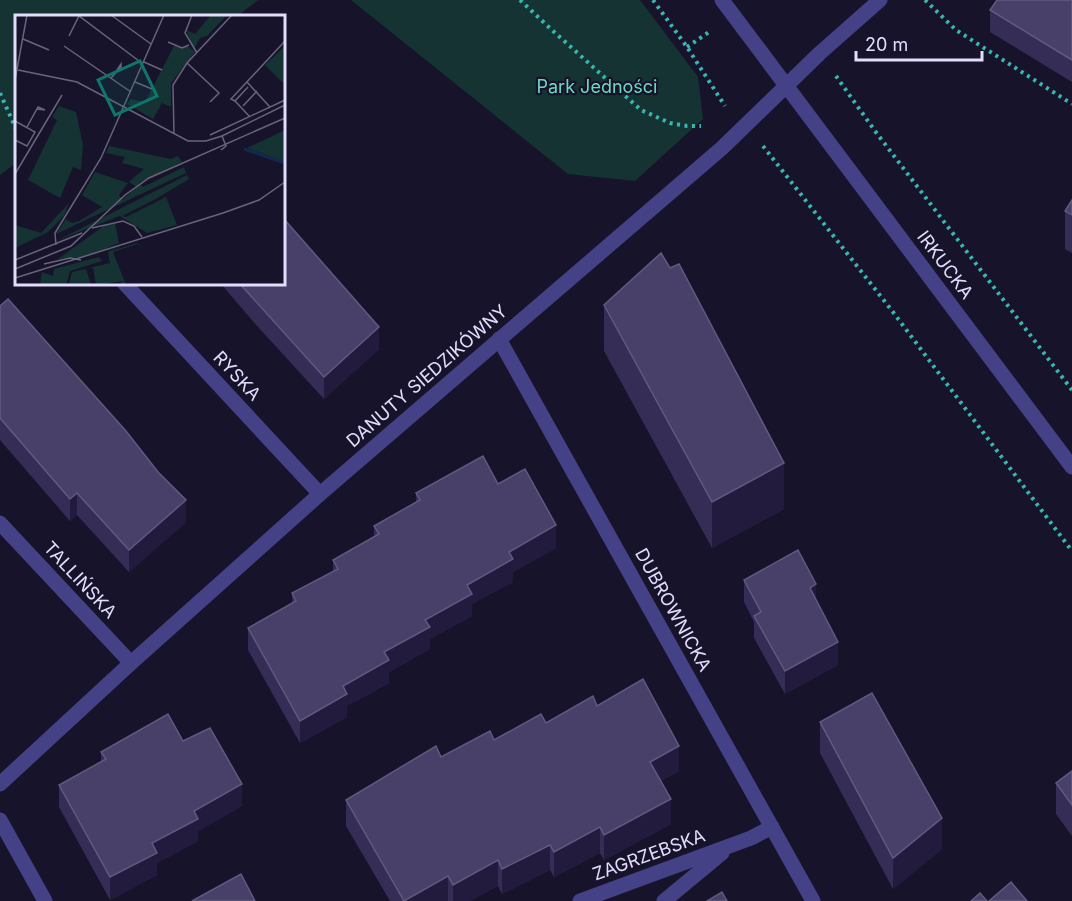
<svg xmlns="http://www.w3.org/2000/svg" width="1072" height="901" font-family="Inter,sans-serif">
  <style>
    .green { fill: #163333 }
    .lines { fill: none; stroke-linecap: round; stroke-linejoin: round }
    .path { stroke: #38b6b1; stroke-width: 4; stroke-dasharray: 3 4.5; stroke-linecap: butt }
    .minor { stroke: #454186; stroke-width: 15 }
    .tertiary { stroke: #454186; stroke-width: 15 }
    .wall { fill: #362d57 }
    .shaded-wall { fill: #221b3d }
    .building { fill: #484068; stroke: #605980; stroke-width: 1.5 }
    .labels { text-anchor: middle; stroke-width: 4.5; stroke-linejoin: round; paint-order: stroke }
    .park-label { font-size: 18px; fill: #6cdac1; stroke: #17132a }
    .street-label { font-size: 18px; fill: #e2ddfd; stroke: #17132a }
    .inset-river { fill: none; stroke: #12284e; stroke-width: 3 }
    .inset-road { fill: none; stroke: #68647e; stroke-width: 1.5 }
    .view { fill: #0f766e; fill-opacity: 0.15; stroke: #0f766e; stroke-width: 3 }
    .inset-edge { fill: none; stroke: #e2ddfd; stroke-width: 3 }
  </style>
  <rect width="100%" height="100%" fill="#17132a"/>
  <g class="green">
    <path d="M0 0H258L238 16H16V163L0 175Z"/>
    <path d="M351 0H640L698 77 703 119 635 181 568 174Z"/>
  </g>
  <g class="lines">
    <g class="path">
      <path d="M520 0 553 31 641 110 670 123 687 126H701"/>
      <path d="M653 0 687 47 725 106"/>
      <path d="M925 0 956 30 1072 104"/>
      <path d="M687 47 709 32"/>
      <path d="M836 76 875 131 1072 390"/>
      <path d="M0 93 16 129"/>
      <path d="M763 146 893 312 1072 551"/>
    </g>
    <g class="minor">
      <path d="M125 284 320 494"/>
      <path d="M499 339 813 901"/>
      <path d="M0 523 131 663"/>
      <path d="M0 784 131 663 320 494 722 148 820 53 880 0"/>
      <path d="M0 820 45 901"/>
      <path d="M580 901 751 838 772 827"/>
      <path d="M664 901 722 853"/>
    </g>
    <path class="tertiary" d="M722 0 1072 467"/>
  </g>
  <g class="wall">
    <path d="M1072 0V82L990 32V10Z"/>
    <path d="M1072 200V253L1065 249V211Z"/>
    <path d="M221 284H284L379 349 324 399 258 327Z"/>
    <path d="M604 305 784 509 712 548 604 351Z"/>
    <path d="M0 306 186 522 129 572 77 515 70 521 0 440Z"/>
    <path d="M498 484 556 548 513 572V582L472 604V616L430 639V649L389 672V683L347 706V717L300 743 248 650V628L292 603V593L333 571V560L374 537V526L416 502V493Z"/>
    <path d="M744 580 816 600 838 665 785 694 754 638V622L744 602Z"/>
    <path d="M820 722 942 849 893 889 820 753Z"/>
    <path d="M546 723 679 771 661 781 671 824 604 860 600 853 554 877 550 870 502 894 498 886 470 901H390L346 826V800L441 757Z"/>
    <path d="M183 741 242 806 198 831V841L157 863V875L110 900 59 807V785L101 762V752Z"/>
    <path d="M1072 771V836L1056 814V783Z"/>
  </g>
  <g class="shaded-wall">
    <path d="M379 327V349L324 399V377Z"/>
    <path d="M784 463V509L712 548V502Z"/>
    <path d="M77 493V515L70 521V499Z"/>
    <path d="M186 500V522L129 572V550Z"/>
    <path d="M556 525V548L513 572V582L472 604V616L430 639V649L389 672V683L347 706V717L300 743V721L425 620 467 585 509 552Z"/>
    <path d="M816 584V606L810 588Z"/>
    <path d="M838 642V665L785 694V671Z"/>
    <path d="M679 746V771L650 787V762Z"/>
    <path d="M242 784V806L198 831V841L157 863V875L110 900V877L152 843 194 811Z"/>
    <path d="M671 799V824L604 860V835Z"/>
    <path d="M942 818V849L893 889V858Z"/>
    <path d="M600 827V853L554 877V852Z"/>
    <path d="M550 845V870L502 894V869Z"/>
    <path d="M498 860V886L470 901H453V885Z"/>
    <path d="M448 876V901H404Z"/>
  </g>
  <g class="building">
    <path d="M997 0H1072V60L990 10Z"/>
    <path d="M1072 200V215L1065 211Z"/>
    <path d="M284 219 379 327 324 377 240 284H284Z"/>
    <path d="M661 253 670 268 679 264 784 463 712 502 604 305Z"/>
    <path d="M8 299 126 431 158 472 186 500 129 550 77 493 70 499 0 418V306Z"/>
    <path d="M483 456 498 484 525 469 556 525 509 552 513 559 467 585 472 594 425 620 430 627 384 652 389 660 343 686 347 694 300 721 248 628 296 601 292 593 338 569 333 560 379 534 374 526 420 500 416 493Z"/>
    <path d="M798 550 816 584 810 588 838 642 785 671 754 616 761 612 744 580Z"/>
    <path d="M643 679 679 746 650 762 671 799 604 835 600 827 554 852 550 845 502 869 498 860 453 885 448 876 404 901 346 800 436 746 441 757 490 731 494 740 541 714 546 723 593 696 597 706Z"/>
    <path d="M872 693 942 818 893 858 820 722Z"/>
    <path d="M168 714 183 741 210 728 242 784 194 811 198 819 152 843 157 853 110 877 59 785 106 759 101 752Z"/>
    <path d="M1072 771V805L1056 783Z"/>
    <path d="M241 874 255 901H192Z"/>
    <path d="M1011 882 1027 901H989Z"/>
    <path d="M722 892 727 901H707Z"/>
    <path d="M980 893 987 901H971Z"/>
  </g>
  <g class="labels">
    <g class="park-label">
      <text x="597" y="93">Park Jedności</text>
    </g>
    <g class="street-label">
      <text transform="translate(945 265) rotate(53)" y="6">IRKUCKA</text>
      <text transform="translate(237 376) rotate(47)" y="6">RYSKA</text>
      <text transform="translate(427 376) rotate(-41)" y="6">DANUTY SIEDZIKÓWNY</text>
      <text transform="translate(80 580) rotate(47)" y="6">TALLIŃSKA</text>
      <text transform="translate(673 610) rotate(61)" y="6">DUBROWNICKA</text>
      <text transform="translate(649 855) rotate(-20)" y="6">ZAGRZEBSKA</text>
    </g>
  </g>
  <g transform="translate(15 15)">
    <rect width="270" height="270" fill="#17132a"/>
    <path d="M196 0 211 1 192 21 185 23 179 34 171 15 180 19ZM159 31 174 32 180 37 156 68V92L147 88 138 104 112 89 116 84 130 87ZM270 31V70L250 50ZM44 91 61 97 68 130 66 155 58 152 45 183 13 165 42 105 37 102ZM270 115V147L232 133 264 118ZM94 131 156 144 163 141 167 147 124 168 128 172 169 152 171 158 41 219 51 204 57 208 64 206 87 192 67 180 80 157 113 168 104 180 107 185 122 172 114 167 129 154 107 148 110 142 91 138ZM172 160 174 164 139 185 107 201 111 202 151 182 162 210 132 218 105 201 41 226ZM54 188 49 201 33 217 0 233V210L26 218ZM100 208 104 228 70 242 43 244 90 210ZM111 228 96 236 122 228 129 234 122 229 98 237 111 270H104L108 266 81 270 78 253H74L95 248 93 237ZM84 242 87 246 55 256 51 270 25 269 27 257 38 261 39 254ZM71 254 76 270H54L57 257Z" fill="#163333"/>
    <path class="inset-river" d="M229 134 270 148"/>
    <path class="inset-road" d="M96 0 136 29M177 0 170 18 182 38M54 21 64 1 128 49M8 24 34 35M153 27 167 33 174 30M49 31 116 77M129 47 147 55M172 48 204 78 195 87M3 55 62 67 173 126H191L207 121 211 131 206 135M96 63 106 52V49L98 61M0 65 12 0M120 67 137 74M232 67 255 92M233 72 220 86 235 102M220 86 216 84 270 26M228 91 242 76M0 106 20 117 12 131 0 125M12 112 23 92 30 95 22 94M159 119 158 70 172 48 217 0M195 120 270 85M207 121 270 90M0 159 47 80M77 213 108 206 119 211 127 222M41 230 40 218 86 143 149 0M0 245 67 218M29 249 55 243 66 245M0 254 56 231 110 180 134 163 270 103M0 263 208 198 244 185 270 167"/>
    <path class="view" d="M125 46 142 81 100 100 83 65Z"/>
    <rect width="270" height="270" class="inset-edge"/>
  </g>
  <path d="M856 51v9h126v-9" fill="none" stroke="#e2ddfd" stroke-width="3"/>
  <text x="865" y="51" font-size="18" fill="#e2ddfd" stroke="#17132a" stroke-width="4.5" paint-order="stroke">20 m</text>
</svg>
